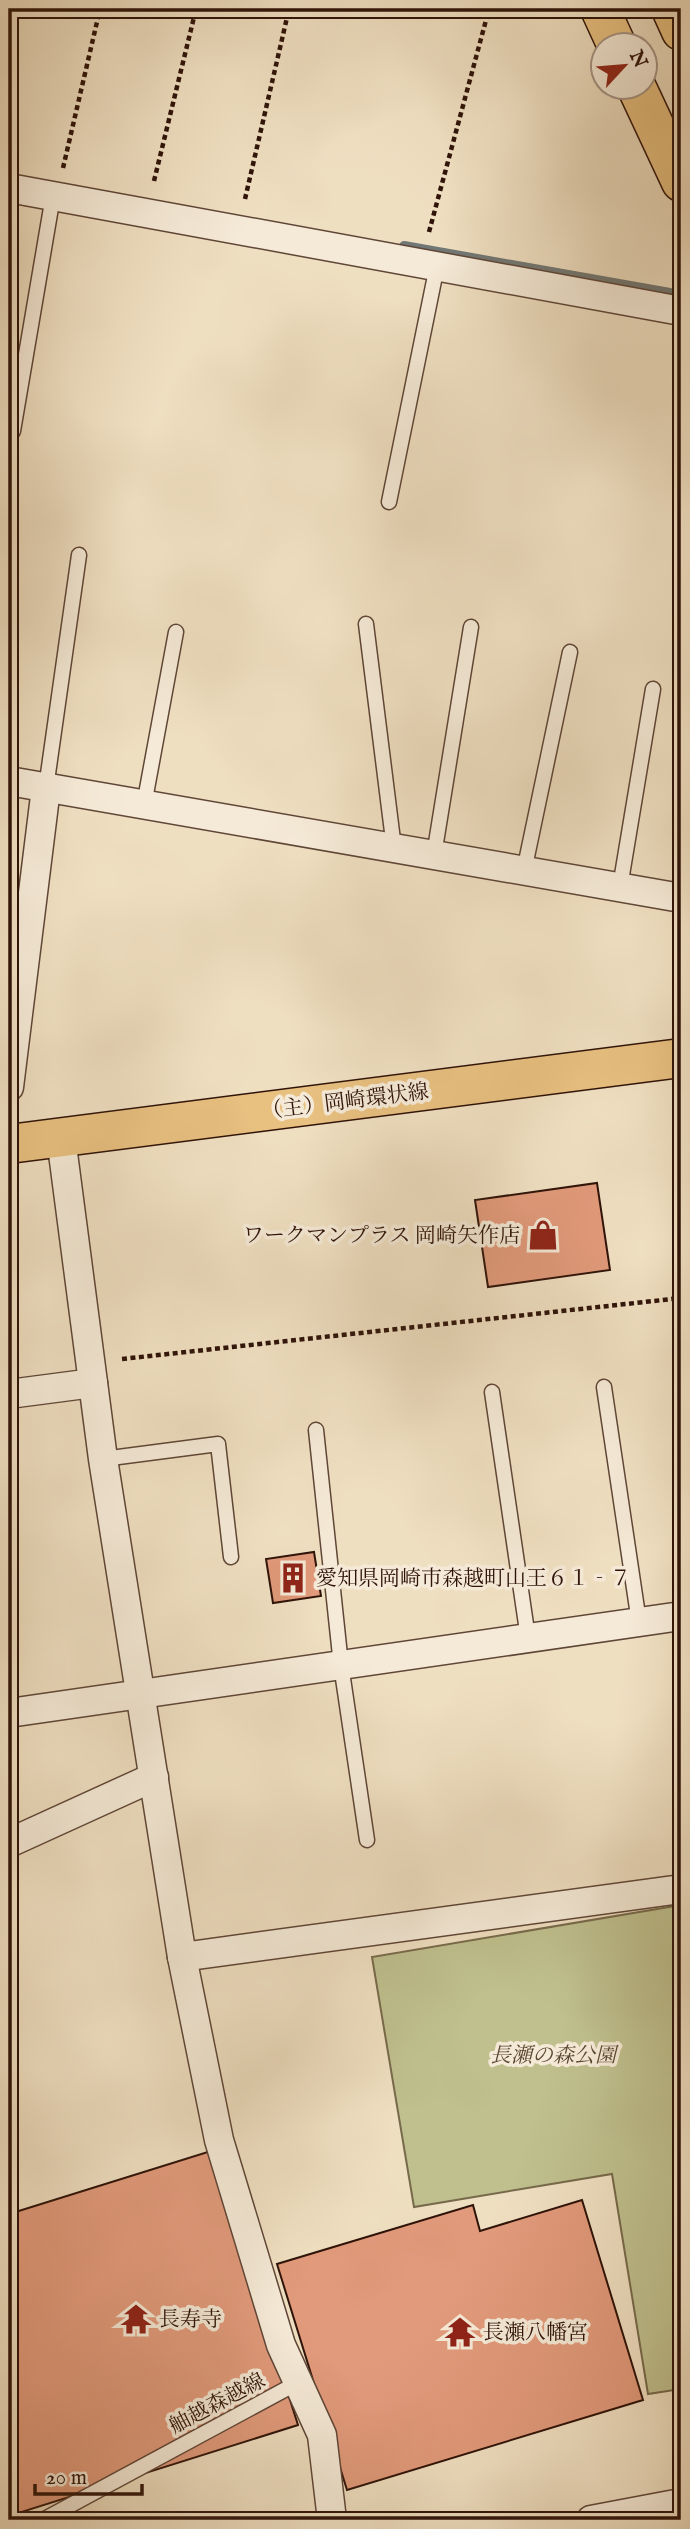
<svg xmlns="http://www.w3.org/2000/svg" width="690" height="2529" font-family="'IM FELL English','Noto Serif JP',serif">
  <style>
    .green { fill: #bfc08e; stroke: #776a4c; stroke-width: 2 }
    .lines { fill: none; stroke-linecap: round; stroke-linejoin: round }
    .stream { stroke: #717774; stroke-width: 10 }
    .building { fill: #e19a7b; stroke: #2f1309; stroke-width: 2 }
    .service-casing { stroke: #5f4637; stroke-width: 17 }
    .minor-casing { stroke: #5f4637; stroke-width: 31 }
    .primary-casing { stroke: #2f1309; stroke-width: 41 }
    .path { stroke: #2f1309; stroke-width: 4.5; stroke-dasharray: 5 3.5; stroke-linecap: butt }
    .service { stroke: #f5ead7; stroke-width: 14 }
    .minor { stroke: #f5ead7; stroke-width: 28 }
    .primary { stroke: #e8c080; stroke-width: 38 }
    .labels { text-anchor: middle; stroke-width: 7; stroke-linejoin: round; paint-order: stroke }
    .street-label { font-size: 21px; fill: #2f1309; stroke: #f5ead7 }
    .poi-label { font-size: 21px; fill: #2f1309; stroke: #f5ead7; text-anchor: start }
    .park-label { font-size: 21px; font-style: italic; fill: #5a4731; stroke: #f5ead7 }
  </style>
  <rect width="100%" height="100%" fill="#efdfc1"/>
  <filter id="stains"><feTurbulence type="fractalNoise" baseFrequency=".00286" numOctaves="4"/><feColorMatrix values="0 0 0 0 .2 0 0 0 0 .09 0 0 0 0 .02 0 0 0 .5 -.17"/></filter>
  <radialGradient id="worn" r=".72"><stop offset=".6" stop-color="#630" stop-opacity="0"/><stop offset="1" stop-color="#630" stop-opacity=".3"/></radialGradient>
  <path class="green" d="M681 1905V2389L648 2394 612 2174 414 2207 372 1957Z"/>
  <g class="lines">
    <path class="stream" d="M404 246 670 293"/>
  </g>
  <g class="building">
    <path d="M597 1183 610 1270 488 1287 475 1200Z"/>
    <path d="M314 1552 321 1596 273 1603 266 1559Z"/>
    <path d="M211 2151 298 2425 9 2516V2214Z"/>
    <path d="M582 2200 643 2400 347 2490 277 2264 473 2205 480 2231Z"/>
  </g>
  <g class="lines">
    <g class="service-casing">
      <g id="service">
        <path d="M13 431 53 196"/>
        <path d="M389 502 437 266"/>
        <path d="M366 624 394 848"/>
        <path d="M46 788 79 555"/>
        <path d="M144 805 176 632"/>
        <path d="M434 855 471 627"/>
        <path d="M524 871 570 652"/>
        <path d="M620 887 653 689"/>
        <path d="M604 1387 639 1622"/>
        <path d="M492 1392 528 1638"/>
        <path d="M316 1430 341 1665 367 1840"/>
        <path d="M103 1459 218 1444 231 1557"/>
        <path d="M43 2520 299 2382"/>
      </g>
    </g>
    <g class="minor-casing">
      <g id="minor">
        <path d="M9 188 681 311"/>
        <path d="M9 781 681 898"/>
        <path d="M9 1087 46 788"/>
        <path d="M61 1138 103 1459 182 1957 219 2140 281 2345 322 2435 332 2520"/>
        <path d="M9 1394 93 1383"/>
        <path d="M9 1713 681 1616"/>
        <path d="M9 1843 154 1777"/>
        <path d="M182 1957 681 1889"/>
        <path d="M591 2520 681 2503"/>
      </g>
    </g>
    <g class="primary-casing">
      <g id="primary">
        <path d="M600 9 617 46"/>
        <path d="M671 9 681 31"/>
        <path d="M637 88 681 182"/>
        <path d="M9 1144 681 1058"/>
      </g>
    </g>
    <g class="path">
      <path d="M63 168 100 9"/>
      <path d="M154 181 196 9"/>
      <path d="M245 199 289 9"/>
      <path d="M429 232 489 9"/>
      <path d="M122 1359 681 1298"/>
    </g>
    <use href="#service" class="service"/>
    <use href="#minor" class="minor"/>
    <use href="#primary" class="primary"/>
  </g>
  <defs>
    <g id="shop-bare" transform="scale(2.415)"><path d="M-5-2.5h2.3a2.7 3.5 0 0 1 5.4 0H5L5.5 6h-11ZM-1.5-2.5h3a1.5 2.3 0 0 0-3 0Z" fill="#8f2418" stroke="#f5ead7" stroke-width="2.5" paint-order="stroke"/></g>
    <g id="building-bare" transform="scale(2.415)"><path d="M-4-6H4V6H1V3H-1V6H-4ZM-2.5-4.3h1.7v1.8h-1.7ZM.8-4.3h1.7v1.8H.8ZM-2.5-1h1.7V.8h-1.7ZM.8-1h1.7V.8H.8Z" fill="#8f2418" stroke="#f5ead7" stroke-width="2.5" paint-order="stroke"/></g>
    <g id="temple-bare" transform="scale(2.415)"><path d="M0-6L5-2H3V0L6.5 2.5H4V6H1.5V3h-3V6H-4V2.5H-6.5L-3 0V-2H-5Z" fill="#8f2418" stroke="#f5ead7" stroke-width="2.5" paint-order="stroke"/></g>
  </defs>
  <g fill-rule="evenodd">
    <use href="#shop-bare" x="543" y="1235"/>
    <use href="#building-bare" x="293" y="1578"/>
    <use href="#temple-bare" x="136" y="2319"/>
    <use href="#temple-bare" x="460" y="2332"/>
  </g>
  <g class="labels">
    <g class="street-label">
      <text transform="translate(345 1101) rotate(-7)" y="7">（主）岡崎環状線</text>
      <text transform="translate(217 2403) rotate(-28)" y="7">舳越森越線</text>
    </g>
    <g class="poi-label">
      <text x="520" y="1242" text-anchor="end">ワークマンプラス 岡崎矢作店</text>
      <text x="316" y="1585">愛知県岡崎市森越町山王６１‐７</text>
      <text x="159" y="2326">長寿寺</text>
      <text x="483" y="2339">長瀬八幡宮</text>
    </g>
    <g class="park-label">
      <text x="553" y="2062">長瀬の森公園</text>
    </g>
  </g>
  <rect width="690" height="2529" fill="none" stroke="#efdfc1" stroke-width="35"/>
  <rect x="10" y="10" width="669" height="2508" fill="none" stroke="#2f1309" stroke-width="3.5"/>
  <rect x="18" y="18" width="655" height="2494" fill="none" stroke="#2f1309" stroke-width="2"/>
  <g transform="translate(624 66) rotate(64)"><circle r="33" fill="#f5ead7" stroke="#a69485" stroke-width="2"/>
  <path d="M0-5L12 26L0 18L-12 26Z" fill="#8f2418"/>
  <text y="-10" font-size="19" font-weight="bold" text-anchor="middle" fill="#2f1309">N</text>
  </g>
  <path d="M35 2484v10h107v-10" fill="none" stroke="#2f1309" stroke-width="3.5"/>
  <text x="46" y="2484" font-size="21" fill="#2f1309" stroke="#f5ead7" stroke-width="5" paint-order="stroke">20 m</text>
  <rect width="100%" height="100%" filter="url(#stains)"/>
  <rect width="100%" height="100%" fill="url(#worn)"/>
</svg>
